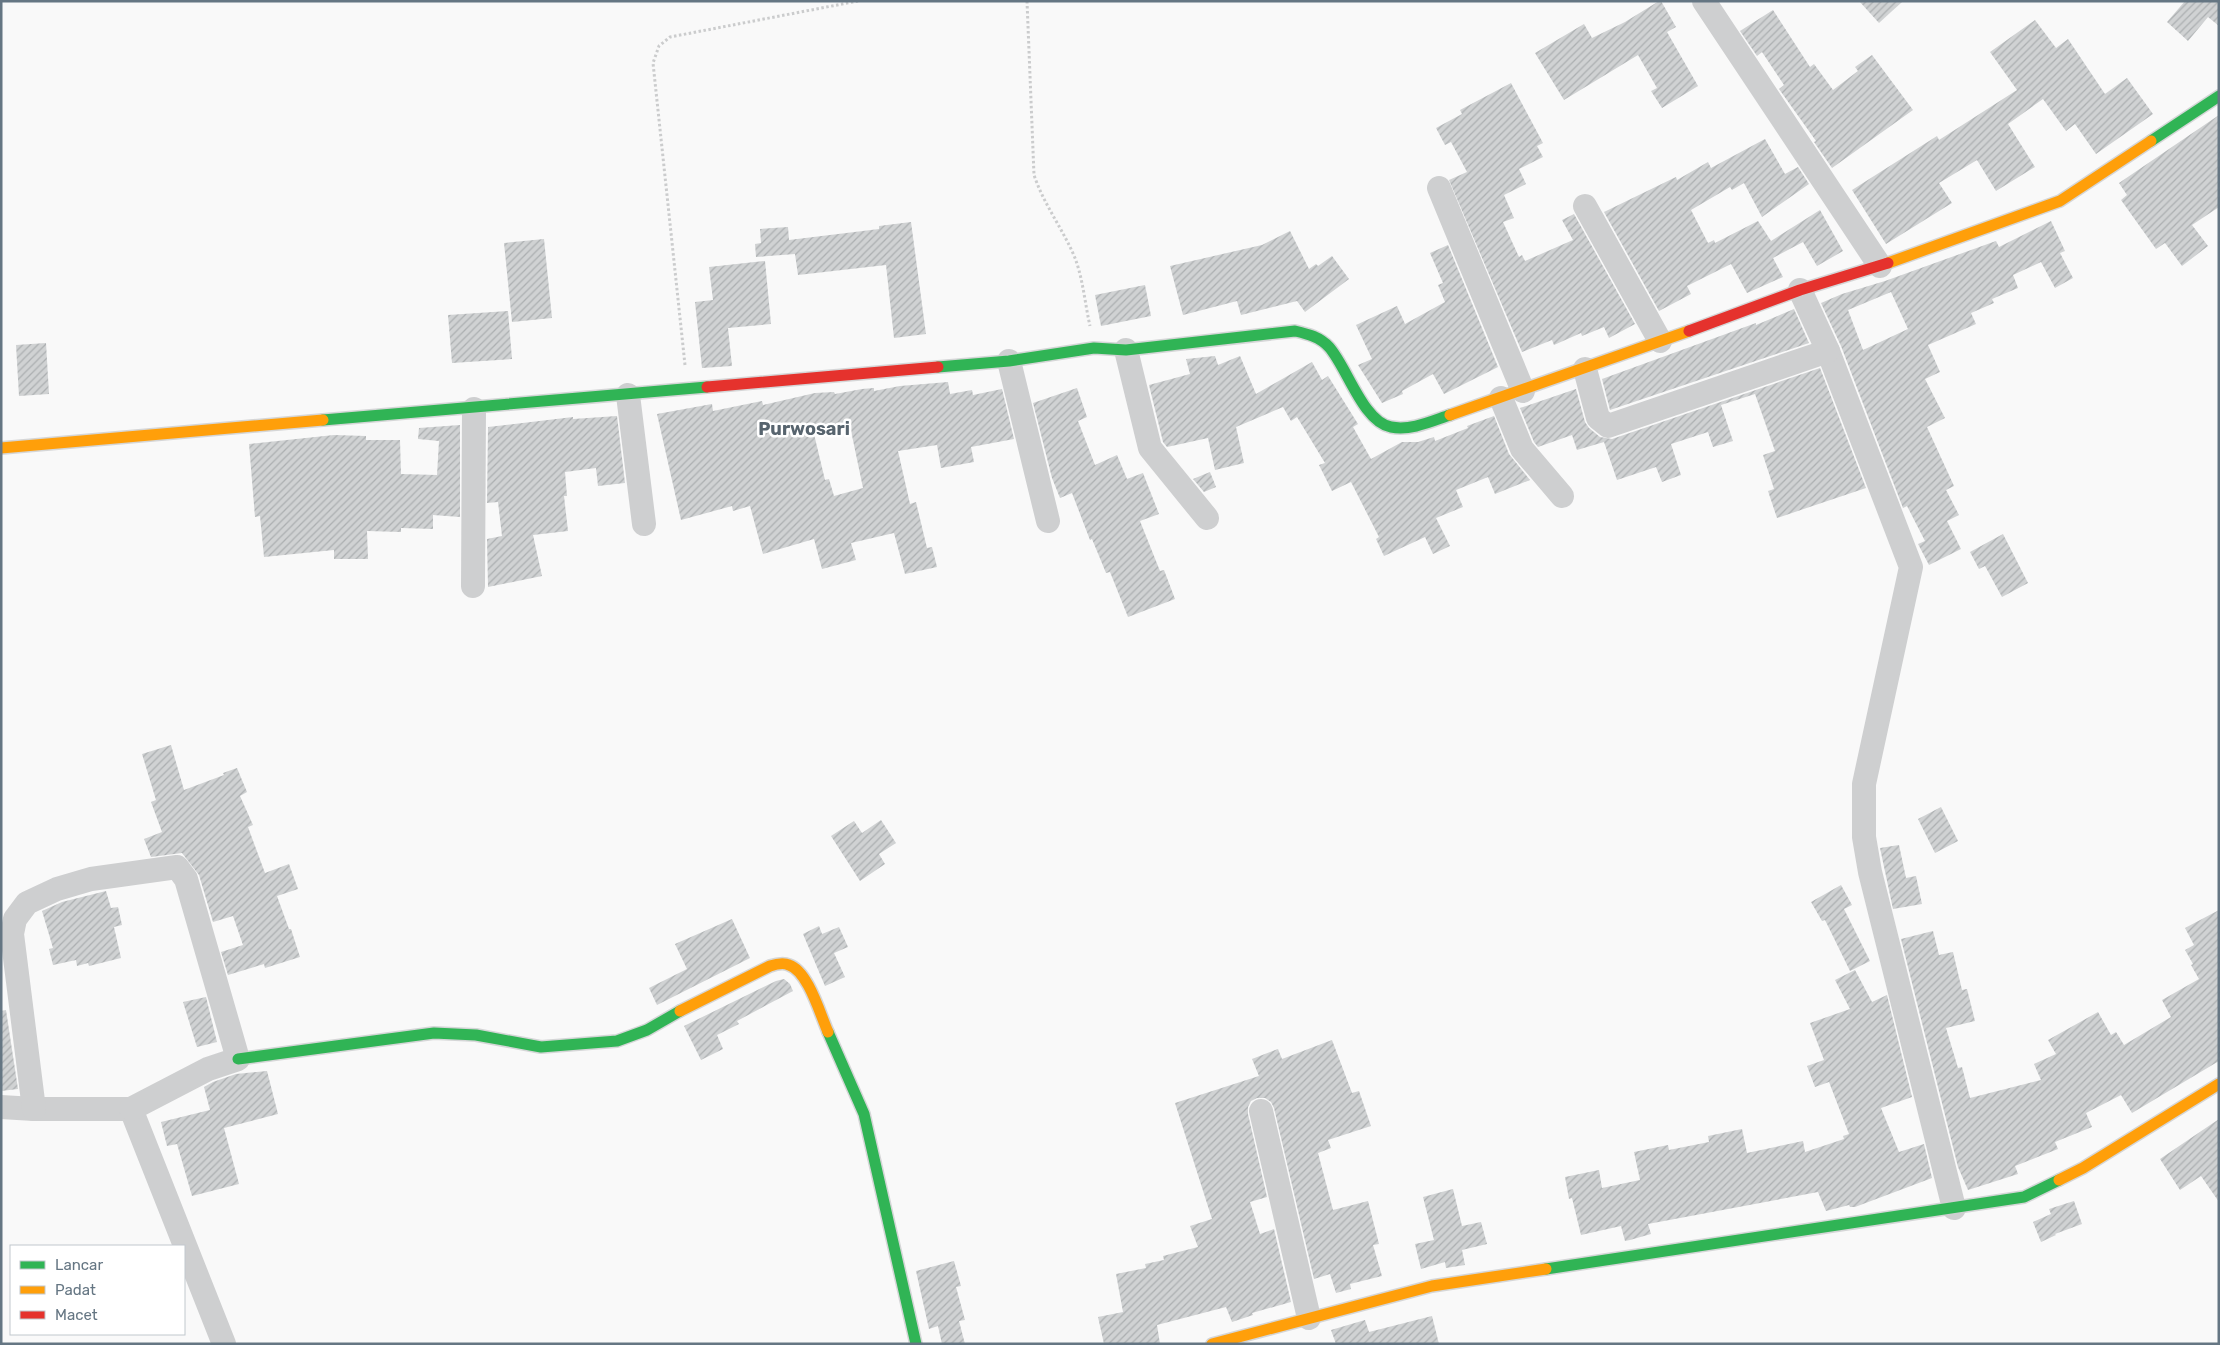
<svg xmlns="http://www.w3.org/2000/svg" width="2220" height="1345" font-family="Rubik,sans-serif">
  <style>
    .building { fill: url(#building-hatch); fill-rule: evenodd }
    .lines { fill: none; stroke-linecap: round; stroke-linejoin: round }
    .fast-casing { stroke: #d5d6d7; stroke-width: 14 }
    .slow-casing { stroke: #d5d6d7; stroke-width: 14 }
    .jam-casing { stroke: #d5d6d7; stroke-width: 14 }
    .path { stroke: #cbcccd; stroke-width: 3; stroke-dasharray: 2.5 2.5; stroke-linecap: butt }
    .street { stroke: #cecfd0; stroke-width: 24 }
    .fast { stroke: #30b455; stroke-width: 11 }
    .slow { stroke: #ff9f0a; stroke-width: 11 }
    .jam { stroke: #e5322d; stroke-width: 11 }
    .labels { text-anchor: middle; stroke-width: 5; stroke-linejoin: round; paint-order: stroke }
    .quarter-label { font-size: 18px; font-weight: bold; fill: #57646e; stroke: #fff }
  </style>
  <defs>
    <pattern id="building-hatch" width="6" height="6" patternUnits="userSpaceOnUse" patternTransform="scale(1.25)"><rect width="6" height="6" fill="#d0d2d3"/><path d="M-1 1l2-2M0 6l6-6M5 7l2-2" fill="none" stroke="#acafb1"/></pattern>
  </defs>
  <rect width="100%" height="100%" fill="#f9f9f9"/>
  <g class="building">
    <path d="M1659 1H1661L1676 27 1667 32 1698 86 1662 108 1651 91 1657 88 1638 55 1564 100 1535 53 1584 24 1592 38 1625 22Z"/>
    <path d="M1859 1H1903L1879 23Z"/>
    <path d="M2185 1H2219V26L2208 17 2188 41 2167 22Z"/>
    <path d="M1773 10 1810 67 1814 64 1833 90 1858 71 1855 67 1872 55 1913 110 1832 168 1814 142 1816 141 1779 89 1784 85 1762 52 1757 56 1740 31Z"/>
    <path d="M2035 20 2056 48 2068 39 2105 94 2127 78 2153 114 2096 154 2075 124 2066 131 2043 99 2008 124 2035 167 1996 191 1977 160 1939 183 1952 203 1886 244 1852 190 1937 136 1939 140 2017 90 1990 52Z"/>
    <path d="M1511 83 1543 143 1537 146 1543 157 1519 169 1526 184 1504 195 1514 218 1503 222 1519 257 1522 255 1525 261 1573 240 1562 220 1574 214 1635 324 1609 338 1604 327 1582 336 1581 333 1554 345 1552 340 1522 352 1449 180 1467 172 1451 142 1445 145 1436 128 1462 114 1460 110Z"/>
    <path d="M2219 115V207L2192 225 2208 246 2182 266 2165 243 2156 249 2121 200 2127 195 2119 183Z"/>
    <path d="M1765 139 1785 174 1798 167 1809 184 1762 217 1744 183 1732 190 1730 187 1691 210 1708 243 1714 240 1715 243 1758 221 1771 241 1820 210 1843 251 1817 266 1803 242 1773 258 1783 277 1747 293 1731 264 1687 286 1691 294 1659 311 1604 212 1676 177 1677 180 1708 162 1711 168Z"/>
    <path d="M2051 221 2065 251 2060 253 2073 278 2055 288 2041 262 2013 275 2018 288 1992 299 1994 303 1971 313 1976 324 1928 345 1940 372 1925 379 1945 418 1927 427 1954 486 1946 490 1959 515 1947 521 1961 549 1929 565 1918 544 1925 541 1907 506 1903 508 1841 346 1821 303 1842 294 1885 281 1996 241 1999 247ZM1891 292 1908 329 1863 350 1848 310Z"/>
    <path d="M911 222 926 334 894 338 886 265 798 275 795 254 756 257 755 244 761 243 760 229 788 227 789 240 879 229V226Z"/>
    <path d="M1290 231 1309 269 1316 264 1318 266 1332 256 1349 279 1305 312 1297 301 1241 315 1237 301 1183 315 1170 266 1262 245Z"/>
    <path d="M544 239 552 318 512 322 504 243Z"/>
    <path d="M1448 245 1498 367 1444 394 1433 374 1402 391 1403 394 1382 403 1358 365 1372 359 1356 325 1397 306 1405 324 1445 302 1438 285 1443 283 1430 253Z"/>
    <path d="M765 261 771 324 728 328 732 366 702 368 695 302 713 300 709 267Z"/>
    <path d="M1145 285 1151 316 1101 326 1095 295Z"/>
    <path d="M1794 309 1809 343 1610 410 1602 379 1756 323V325Z"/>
    <path d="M508 311 512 359 452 363 448 315Z"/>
    <path d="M46 343 49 394 19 396 16 345Z"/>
    <path d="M1215 356 1218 365 1240 356 1256 394 1312 362 1322 380 1328 376 1358 424 1353 427 1371 459 1402 442H1418L1434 437 1435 441 1468 428 1467 426 1494 416 1509 454 1530 480 1495 494 1488 477 1456 490 1463 507 1436 518 1450 546 1433 554 1425 537 1384 556 1376 539 1379 537 1351 482 1332 491 1319 465 1325 463 1297 417 1291 421 1283 407 1236 427 1244 463 1215 470 1208 438 1167 447 1163 442 1149 385 1190 374 1186 359Z"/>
    <path d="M1820 368 1866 488 1777 518 1768 491 1774 489 1763 455 1775 451 1755 394 1721 405 1733 441 1713 447 1708 432 1671 444 1681 475 1662 482 1656 467 1617 480 1604 442 1577 450 1572 435 1538 447 1534 442 1520 408 1576 389 1585 422 1589 428 1600 437 1612 439Z"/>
    <path d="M948 382 950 394 972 390 973 395 1002 389 1014 439 971 447 974 462 941 468 937 445 898 451 910 504 916 502 927 548 932 547 937 567 905 574 894 533 851 543 856 560 822 569 814 539 763 554 750 506 733 511 732 506 681 520 657 414 712 404 713 411 762 401 763 405 815 393 834 392 835 394 862 389 874 388V391L900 386ZM850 426 863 488 834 496 829 479 825 480 814 434Z"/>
    <path d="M1077 388 1087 417 1078 421 1095 465 1117 455 1127 479 1143 473 1159 514 1140 521 1160 571 1164 570 1175 599 1128 617 1110 572 1106 573 1092 539 1090 540 1072 493 1060 498 1052 478 1033 403Z"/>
    <path d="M617 416 625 483 598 486 596 468 565 472 567 496H564L568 531 533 535 542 576 488 587 487 539 502 536 498 502 487 503 488 427 573 417V419Z"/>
    <path d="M460 425V517L433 515V529L401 528V532L367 531 368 559H334V550L264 557 260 516 255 517 249 444 334 435 366 436V440H400L401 474 437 475 439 441 418 439 419 428Z"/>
    <path d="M1210 472 1216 487 1204 492 1193 479Z"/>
    <path d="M2003 534 2028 583 2002 597 1985 566 1979 569 1970 552Z"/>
    <path d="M171 745 184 790 224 775 223 773 237 768 247 792 240 796 253 825 248 827 265 873 289 864 298 889 277 896 289 929H291L300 957 265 968 264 964 228 975 221 952 243 945 233 916 213 922 199 875 182 853 151 857 144 839 162 832 151 802 156 800 142 754Z"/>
    <path d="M1941 807 1958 841 1935 853 1918 819Z"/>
    <path d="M881 820 896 843 879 854 885 864 860 881 831 836 854 821 862 833Z"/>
    <path d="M1899 845 1906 878 1916 876 1922 904 1893 909 1880 848Z"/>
    <path d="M1841 885 1852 905 1844 909 1870 961 1850 971 1825 920 1822 921 1811 902Z"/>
    <path d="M106 891 111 908 118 907 122 925 114 927 121 958 89 966 88 963 77 966 76 960 53 965 49 949 53 948 42 911 62 902Z"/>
    <path d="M2219 910V1061L2132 1113 2121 1095 2086 1113 2092 1127 2055 1142 2058 1149 2015 1166 2018 1174 1968 1190 1958 1167 1901 939 1933 931 1939 955 1953 952 1962 990 1967 989 1975 1021 1946 1028 1958 1068 1962 1067 1970 1098 2041 1080 2034 1064 2056 1054 2048 1040 2098 1012 2111 1035 2116 1032 2124 1045 2171 1017 2162 1000 2199 979 2191 965 2193 964 2185 950 2194 945 2185 928Z"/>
    <path d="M732 919 750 958 657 1005 649 988 687 969 675 944Z"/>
    <path d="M819 926 822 934 839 927 848 947 834 953 845 977 825 986 803 934Z"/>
    <path d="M1855 970 1872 1002 1887 995 1912 1097 1881 1108 1899 1152 1924 1144 1932 1178 1855 1207H1850L1849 1205 1826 1211 1818 1192 1648 1224 1651 1234 1630 1240 1625 1241 1621 1226 1581 1235 1572 1198 1569 1199 1565 1177 1599 1170 1602 1188 1640 1180 1634 1152 1668 1145 1669 1150 1709 1142 1708 1136 1742 1129 1747 1153 1803 1141 1805 1152 1844 1139 1843 1136 1849 1134 1829 1082 1815 1087 1807 1066 1824 1060 1810 1023 1850 1009 1835 980Z"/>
    <path d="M784 979 790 984 793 991 737 1021 739 1024 717 1035 723 1049 701 1060 684 1026 776 981Z"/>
    <path d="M206 997 217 1042 197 1047 183 1002Z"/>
    <path d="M6 1010 18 1089 1 1091V1011Z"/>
    <path d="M1332 1040 1352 1093 1359 1091 1371 1126 1328 1140 1331 1148 1318 1153 1333 1210 1368 1201 1379 1244 1373 1245 1382 1276 1350 1284 1351 1289 1336 1293 1330 1274 1314 1279 1274 1108 1271 1102 1265 1098H1257L1251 1101 1248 1107V1114L1267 1197 1250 1202 1260 1234 1274 1229 1291 1302 1252 1313 1253 1315 1232 1322 1226 1307 1157 1325 1160 1344H1104L1098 1317 1123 1312 1116 1274 1146 1268 1145 1264 1164 1260 1163 1256 1198 1247 1190 1226 1212 1219 1175 1103 1259 1076 1252 1059 1278 1049 1282 1059Z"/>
    <path d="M267 1071 278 1114 224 1128 239 1184 192 1196 177 1144 167 1146 161 1122 210 1110 204 1087 213 1082 236 1074Z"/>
    <path d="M2219 1119V1202L2201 1176 2180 1190 2160 1159Z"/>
    <path d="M1453 1189 1462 1226 1481 1222 1487 1244 1462 1250 1465 1265 1446 1268 1445 1262 1421 1269 1415 1244 1434 1240 1423 1197Z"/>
    <path d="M2074 1201 2082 1224 2055 1234 2056 1235 2041 1242 2033 1222 2051 1214 2049 1209Z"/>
    <path d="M954 1261 961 1286 956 1287 965 1320 959 1321 965 1344H942L938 1326 929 1329 916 1271Z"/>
    <path d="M1432 1316 1439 1344H1336L1331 1330 1365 1320 1369 1332Z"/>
  </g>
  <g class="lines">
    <g class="fast-casing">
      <g id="fast">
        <path d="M2151 141 2219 96"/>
        <path d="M938 367 1009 361 1094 348 1126 350 1295 331C1308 334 1320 337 1329 347 1347 367 1363 422 1391 427 1411 431 1432 421 1450 415"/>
        <path d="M323 420 707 387"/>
        <path d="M828 1032 864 1114 916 1344"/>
        <path d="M238 1059 434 1033 476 1035 541 1047 617 1041 647 1030 680 1011"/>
        <path d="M1546 1269 2024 1197 2059 1180"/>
      </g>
    </g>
    <g class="slow-casing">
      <g id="slow">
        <path d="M1888 263 2060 201 2151 141"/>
        <path d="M1450 415 1689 331"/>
        <path d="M1 448 323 420"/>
        <path d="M680 1011 770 966C776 964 783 962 789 965 808 971 820 1014 828 1032"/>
        <path d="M2059 1180 2083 1168 2219 1084"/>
        <path d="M1212 1344 1432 1286 1546 1269"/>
      </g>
    </g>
    <g class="jam-casing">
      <g id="jam">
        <path d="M1689 331 1800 290 1888 263"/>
        <path d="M707 387 938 367"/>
      </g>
    </g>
    <g class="path">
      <path d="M1027 1 1034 175C1044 205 1063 229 1075 258 1083 279 1085 304 1090 326"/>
      <path d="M685 365 653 63 659 46 670 37 858 1"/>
    </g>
    <g class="street">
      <path d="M1704 1 1880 266"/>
      <path d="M1439 188 1523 391"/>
      <path d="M1585 206 1660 341"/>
      <path d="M1800 290 1828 351 1911 567 1864 784V837L1870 872 1954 1208"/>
      <path d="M1126 350 1150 448 1207 518"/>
      <path d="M1009 361 1048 521"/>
      <path d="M1585 369 1598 418 1608 426 1828 351"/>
      <path d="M628 395 644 524"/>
      <path d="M1501 398 1522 449 1562 496"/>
      <path d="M473 586 474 409"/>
      <path d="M1 1107 34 1109H131L224 1344"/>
      <path d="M34 1109 12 934 15 919 27 903 57 889 91 879 177 867 186 879 238 1059 208 1069 131 1109"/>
      <path d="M1261 1111 1309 1318"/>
    </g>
    <use href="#fast" class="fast"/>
    <use href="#slow" class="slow"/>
    <use href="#jam" class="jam"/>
  </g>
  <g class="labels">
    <g class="quarter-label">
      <text x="804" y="435">Purwosari</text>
    </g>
  </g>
  <rect width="2220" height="1345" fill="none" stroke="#657683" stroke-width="5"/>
  <rect x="10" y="1245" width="175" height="90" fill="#ffffff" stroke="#c1c8cd"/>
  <rect x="20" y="1261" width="25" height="8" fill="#30b455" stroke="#c1c8cd"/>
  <text x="55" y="1270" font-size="15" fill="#657683">Lancar</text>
  <rect x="20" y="1286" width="25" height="8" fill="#ff9f0a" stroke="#c1c8cd"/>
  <text x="55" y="1295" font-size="15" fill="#657683">Padat</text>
  <rect x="20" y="1311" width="25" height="8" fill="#e5322d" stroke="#c1c8cd"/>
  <text x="55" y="1320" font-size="15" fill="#657683">Macet</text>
</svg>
